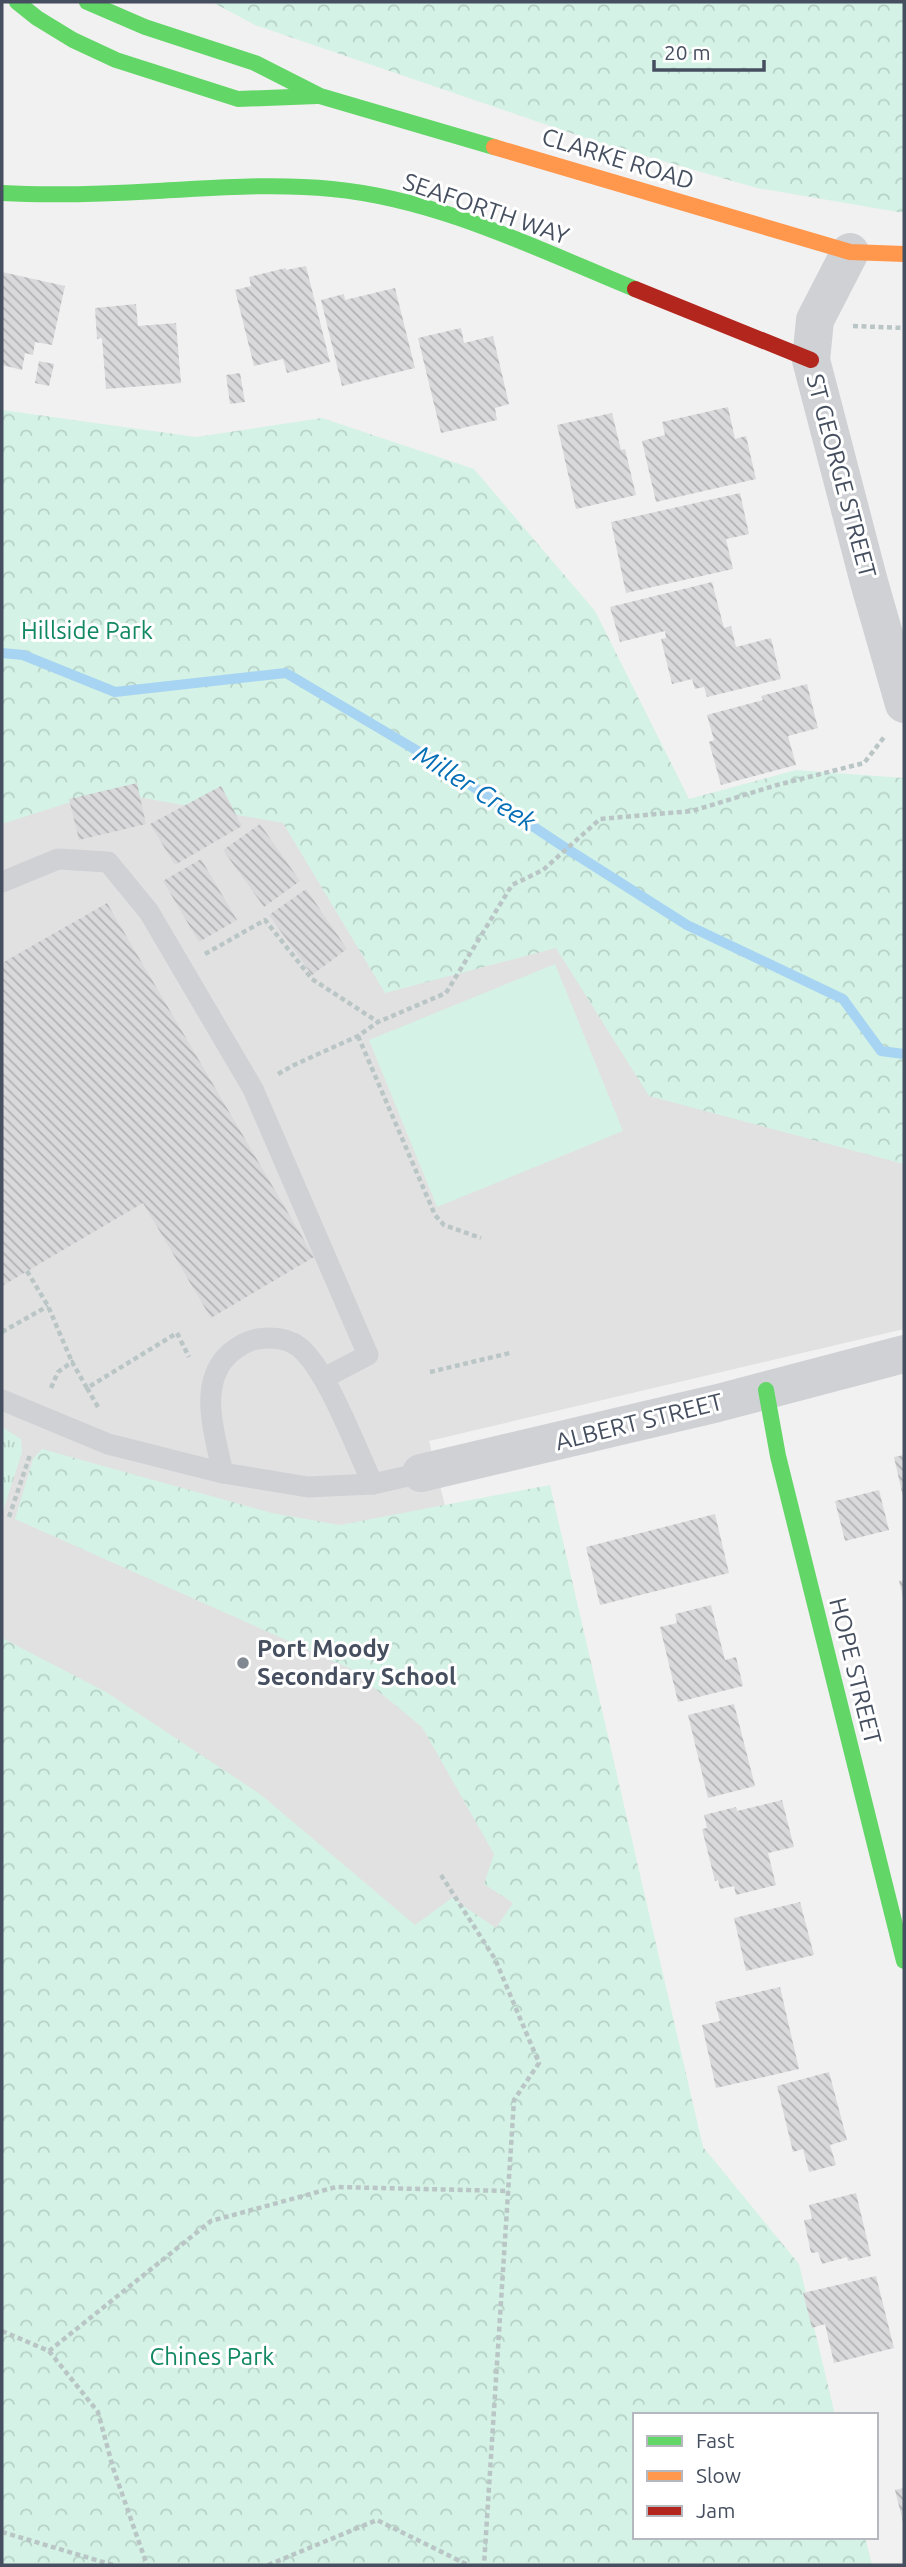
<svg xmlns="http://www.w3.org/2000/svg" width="906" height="2567" font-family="Ubuntu,sans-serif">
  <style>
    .education { fill: #e2e1e2 }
    .grass { fill: url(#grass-tufts) }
    .forest { fill: url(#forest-crowns) }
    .pitch { fill: #d4f2e5 }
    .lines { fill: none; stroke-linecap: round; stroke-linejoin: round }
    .stream { stroke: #a6d4f2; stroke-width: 10 }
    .building { fill: url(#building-back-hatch) }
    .path { stroke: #bac6c6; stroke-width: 4.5; stroke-dasharray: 5 3.5; stroke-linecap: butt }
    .lane { stroke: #cfd1d5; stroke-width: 21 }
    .street { stroke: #cfd1d5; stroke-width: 38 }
    .fast { stroke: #63d668; stroke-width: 16 }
    .slow { stroke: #ff974d; stroke-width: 16 }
    .jam { stroke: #b3261e; stroke-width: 16 }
    .poi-dot { fill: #828892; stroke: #fff; stroke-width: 2.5 }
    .labels { text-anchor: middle; stroke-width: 6; stroke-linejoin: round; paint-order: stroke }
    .street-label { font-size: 24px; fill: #464f5f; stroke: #fff }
    .park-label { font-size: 24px; fill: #118762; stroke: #fff }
    .poi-label { font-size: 24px; font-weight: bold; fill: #464f5f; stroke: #fff; text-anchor: start }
    .water-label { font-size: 26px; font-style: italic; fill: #026eb6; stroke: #fff }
  </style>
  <defs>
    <pattern id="grass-tufts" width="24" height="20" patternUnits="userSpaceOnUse" patternTransform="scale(1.75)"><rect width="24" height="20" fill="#d4f2e5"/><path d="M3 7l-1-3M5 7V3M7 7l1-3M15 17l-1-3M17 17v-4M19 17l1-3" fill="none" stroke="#b7d1c7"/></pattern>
    <pattern id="forest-crowns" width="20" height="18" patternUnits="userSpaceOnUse" patternTransform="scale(1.75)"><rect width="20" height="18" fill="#d4f2e5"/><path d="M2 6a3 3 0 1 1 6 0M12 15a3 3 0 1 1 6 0" fill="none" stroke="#b7d1c7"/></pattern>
    <pattern id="building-back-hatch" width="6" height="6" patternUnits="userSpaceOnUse" patternTransform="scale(1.75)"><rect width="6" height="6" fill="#d9d9db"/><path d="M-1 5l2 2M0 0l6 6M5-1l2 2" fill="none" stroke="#b2b2b5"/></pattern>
  </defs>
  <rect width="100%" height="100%" fill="#f2f1f1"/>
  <path class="education" d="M159 691 904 1128V1329L429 1441 670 2415H635L2 1885V753Z"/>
  <path class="grass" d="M2 1427 21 1439 22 1452 2 1514Z"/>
  <g class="forest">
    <path d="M212 2H904V213L757 188 597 142 255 25Z"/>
    <path d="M2 410 196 437 322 418 474 469 595 611 689 799 796 770 904 778V1164L649 1096 556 948 385 993 283 823 105 791 2 824Z"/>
    <path d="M42 1449 272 1513 340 1525 550 1485 703 2147 799 2264 835 2415H635V2537H865L872 2565H2V1638L106 1692 260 1794 415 1925 452 1898 496 1928 513 1903 484 1884 494 1854 422 1727 351 1669 15 1519 33 1459Z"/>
  </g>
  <path class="pitch" d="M555 964 623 1131 437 1207 369 1040Z"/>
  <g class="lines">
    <path class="stream" d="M2 653 23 655 115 692 286 673 433 760 561 845 687 925 843 999 881 1051 904 1054"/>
  </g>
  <g class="building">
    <path d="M306 266 330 362 287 373 283 359 254 366 235 290 251 286 249 277 286 268V270Z"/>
    <path d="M2 272 65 286 52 345 35 342 33 355 25 353 22 370 2 365Z"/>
    <path d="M395 288 415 368 342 386 321 300 344 294 345 300Z"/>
    <path d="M136 304 138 326 176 323 181 383 106 389 102 338 97 339 95 308Z"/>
    <path d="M461 328 464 343 493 336 509 404 495 408 497 420 441 433 418 338Z"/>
    <path d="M39 361 54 364 49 386 35 383Z"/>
    <path d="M240 373 245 402 230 404 226 375Z"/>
    <path d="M728 407 735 439 746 436 756 479 656 502 642 441 665 435 662 422Z"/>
    <path d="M612 413 621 450 625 449 636 495 576 509 557 425Z"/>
    <path d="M740 493 749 534 726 539 733 569 626 593 611 522Z"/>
    <path d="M712 582 724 628 731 626 736 647 771 638 781 679 707 697 704 687 695 689 692 679 672 684 661 639 666 638 665 631 620 642 610 607Z"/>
    <path d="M807 684 818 728 788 736 796 765 721 785 709 742 714 740 707 715 763 700 761 696Z"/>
    <path d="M137 783 146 824 79 840 69 799Z"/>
    <path d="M221 786 242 826 175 865 150 824Z"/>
    <path d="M260 824 300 881 264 907 223 850Z"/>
    <path d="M201 859 237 920 199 942 163 881Z"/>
    <path d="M306 889 347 949 312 975 269 915Z"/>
    <path d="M107 903 314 1257 211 1318 143 1203 2 1286V963Z"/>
    <path d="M904 1455V1497H903L894 1457Z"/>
    <path d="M879 1490 889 1530 845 1541 835 1501Z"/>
    <path d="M715 1514 729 1573 600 1605 586 1547Z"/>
    <path d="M904 1580V1597H903L899 1581Z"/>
    <path d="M711 1605 725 1660 736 1657 743 1686 678 1702 660 1627 677 1623 675 1614Z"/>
    <path d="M734 1704 755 1786 708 1798 688 1715Z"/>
    <path d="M782 1800 794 1847 768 1853 776 1885 736 1895 734 1886 720 1889 718 1880 715 1881 702 1829 707 1828 704 1815 736 1807 737 1811Z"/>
    <path d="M800 1902 814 1955 746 1971 734 1918Z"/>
    <path d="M780 1987 799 2069 716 2088 702 2025 720 2021 715 2002Z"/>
    <path d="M829 2072 847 2140 830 2145 836 2165 809 2172 803 2149 793 2152 777 2086Z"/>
    <path d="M856 2193 871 2256 848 2261 847 2257 822 2264 818 2252 811 2253 804 2220 812 2219 809 2205Z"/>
    <path d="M876 2276 894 2348 834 2363 825 2324 812 2328 803 2293Z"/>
    <path d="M904 2488V2521L903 2522 895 2490Z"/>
  </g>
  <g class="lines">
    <g class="path">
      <path d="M853 326 904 328"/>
      <path d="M205 954 265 920 312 979 378 1022"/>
      <path d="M358 1036 435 1215 444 1225 481 1238"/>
      <path d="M278 1074 294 1065 358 1036 378 1022 446 993 512 885 543 870 600 819 692 811 777 785 864 763 885 736"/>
      <path d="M27 1271 48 1306 72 1362"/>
      <path d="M2 1332 48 1306"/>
      <path d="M430 1372 510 1353"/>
      <path d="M51 1388 58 1372 72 1362 87 1388"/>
      <path d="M98 1407 87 1388 177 1333 189 1357"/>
      <path d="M9 1517 30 1455"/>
      <path d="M441 1875 495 1959 539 2063 514 2100 484 2565"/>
      <path d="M2 2331 49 2351 211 2221 336 2187 509 2191"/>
      <path d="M49 2351 98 2412 113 2468 147 2565"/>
      <path d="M2 2532 113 2565"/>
      <path d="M268 2565 377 2520 468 2565"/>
    </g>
    <g class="lane">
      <path d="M2 882 58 859 108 862 149 912 253 1089 368 1355 324 1378"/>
      <path d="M2 1400 108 1444 223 1473 308 1487 373 1484 421 1473"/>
      <path d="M223 1473C215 1436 197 1384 229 1354 237 1347 246 1341 257 1339 271 1337 288 1338 299 1347 327 1369 356 1449 373 1484"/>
    </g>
    <g class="street">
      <path d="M850 252 815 320 811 360 869 582 904 704"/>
      <path d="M421 1473 718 1403 904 1354"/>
    </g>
    <g class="fast">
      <path d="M17 2 37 18 73 40 116 60 238 99 317 96"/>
      <path d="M87 2 145 27 255 63 320 96 494 147"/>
      <path d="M2 193C54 196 105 194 157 191 215 188 274 183 332 189 438 199 537 249 635 289"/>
      <path d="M766 1390 778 1456 904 1961"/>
    </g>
    <path class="slow" d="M494 147 850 252 904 254"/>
    <path class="jam" d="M635 289 811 360"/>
  </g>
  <circle class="poi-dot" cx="243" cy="1663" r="7"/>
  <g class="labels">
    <g class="street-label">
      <text transform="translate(618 159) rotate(17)" y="8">CLARKE ROAD</text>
      <text transform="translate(486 209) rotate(19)" y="8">SEAFORTH WAY</text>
      <text transform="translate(841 476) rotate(75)" y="8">ST GEORGE STREET</text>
      <text transform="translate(639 1422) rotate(-14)" y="8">ALBERT STREET</text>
      <text transform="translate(855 1671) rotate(76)" y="8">HOPE STREET</text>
    </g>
    <g class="park-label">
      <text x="87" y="639">Hillside Park</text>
      <text x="212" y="2365">Chines Park</text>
    </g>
    <g class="poi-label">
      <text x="257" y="1657">Port Moody<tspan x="257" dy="28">Secondary School</tspan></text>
    </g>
    <g class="water-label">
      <text transform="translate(475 788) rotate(32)" y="9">Miller Creek</text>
    </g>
  </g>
  <rect width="906" height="2567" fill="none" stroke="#464f5f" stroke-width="7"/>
  <rect x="633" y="2413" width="245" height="126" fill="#ffffff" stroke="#b5b9bf" stroke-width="2"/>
  <rect x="647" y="2436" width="35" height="10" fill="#63d668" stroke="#b5b9bf" stroke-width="2"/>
  <text x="696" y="2448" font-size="21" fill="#464f5f">Fast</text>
  <rect x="647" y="2471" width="35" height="10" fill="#ff974d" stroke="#b5b9bf" stroke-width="2"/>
  <text x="696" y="2483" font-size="21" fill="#464f5f">Slow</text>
  <rect x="647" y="2506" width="35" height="10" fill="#b3261e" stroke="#b5b9bf" stroke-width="2"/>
  <text x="696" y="2518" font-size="21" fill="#464f5f">Jam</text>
  <path d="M654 60v10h110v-10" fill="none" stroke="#464f5f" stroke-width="3.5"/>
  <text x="664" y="60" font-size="21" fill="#464f5f" stroke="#ffffff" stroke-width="5" paint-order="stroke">20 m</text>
</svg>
